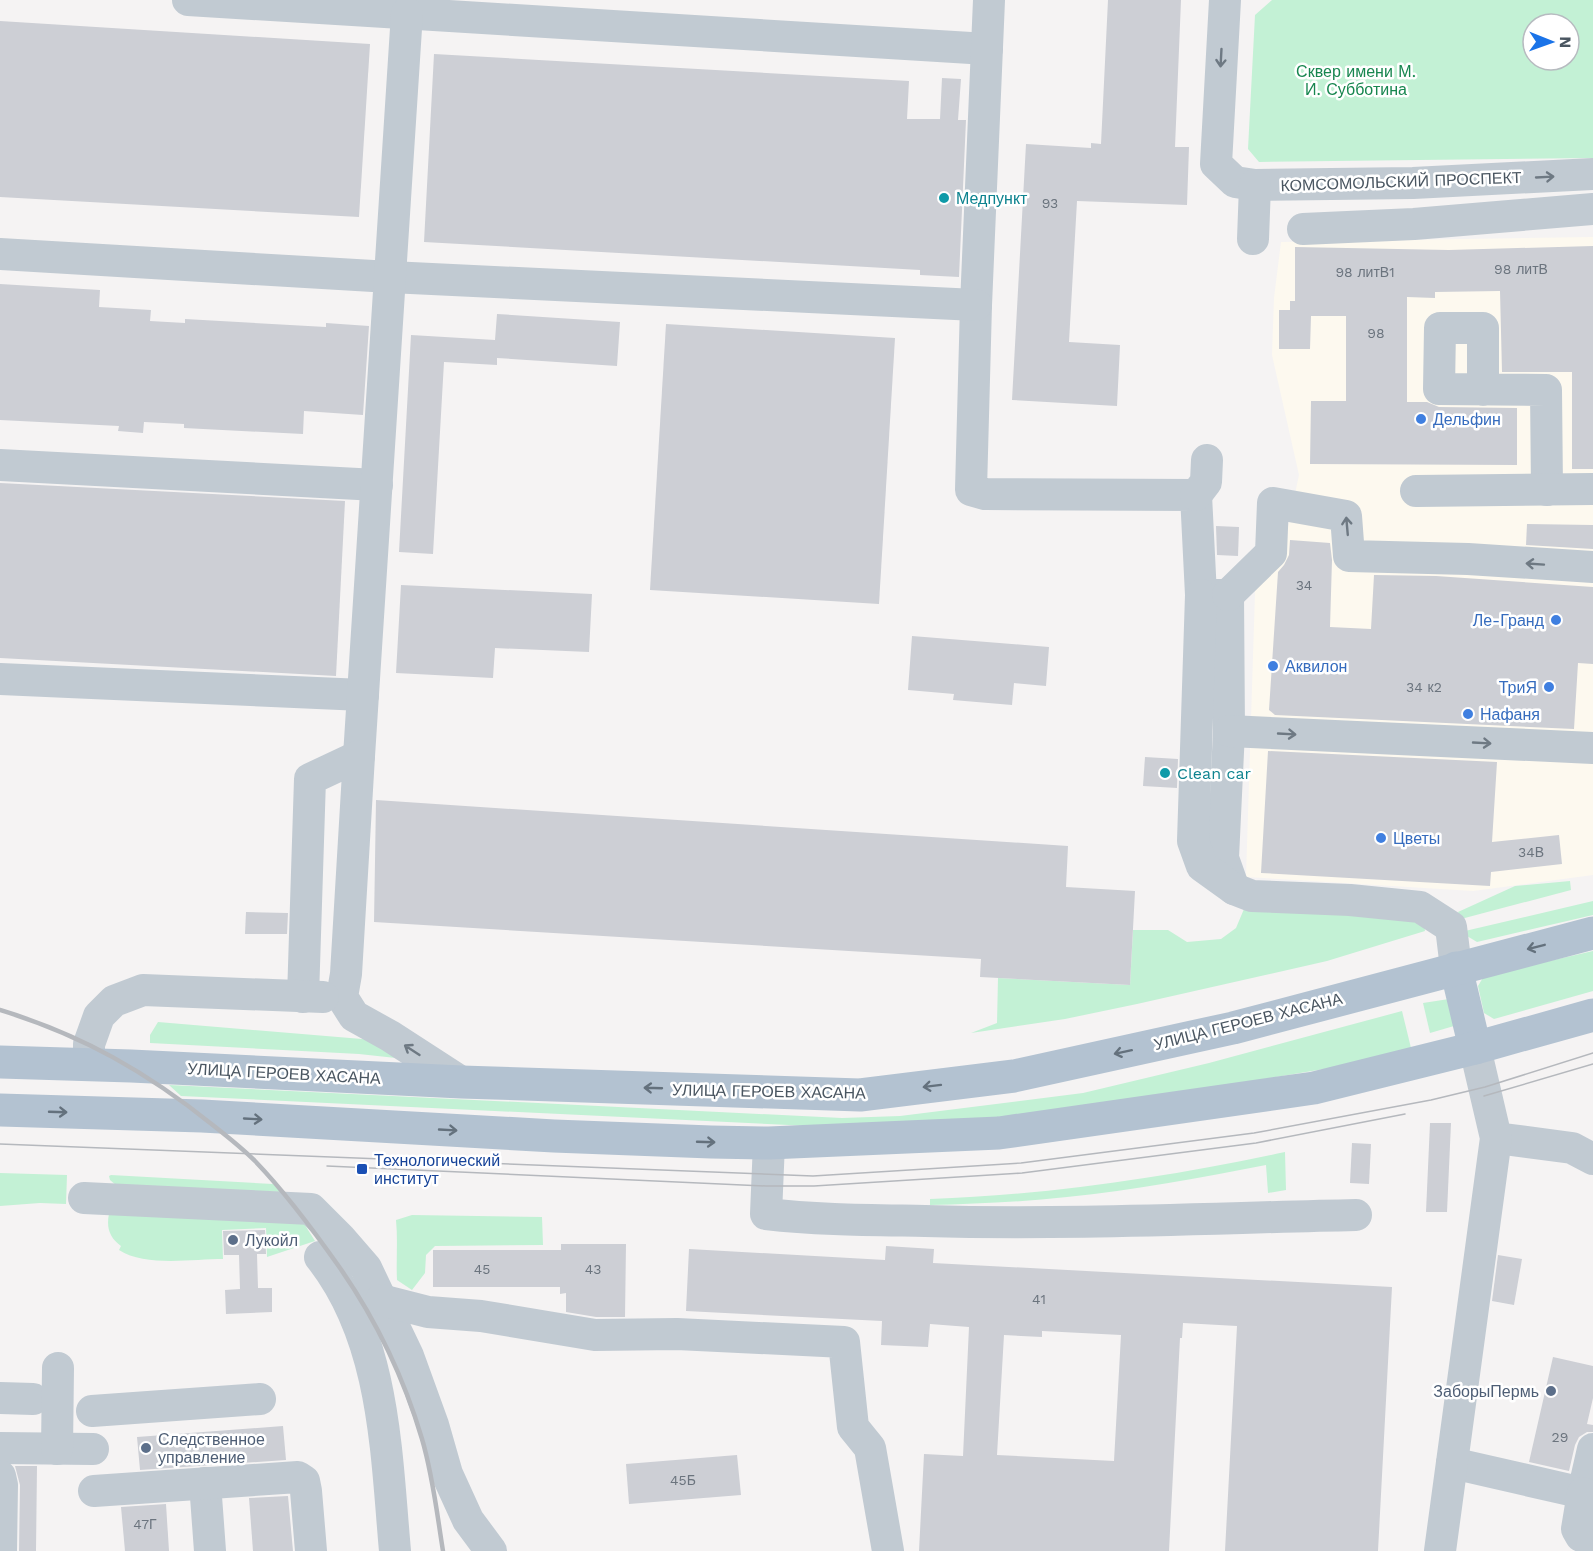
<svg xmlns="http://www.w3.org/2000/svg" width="1593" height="1551" font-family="'Work Sans',sans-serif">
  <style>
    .commercial { fill: #fdf9ef }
    .green { fill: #c3f1d5; fill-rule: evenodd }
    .building { fill: #cdcfd5; fill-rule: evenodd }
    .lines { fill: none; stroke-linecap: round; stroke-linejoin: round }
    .minor { stroke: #c1cad2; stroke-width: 32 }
    .major { stroke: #b3c2d1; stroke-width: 33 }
    .tram { stroke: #b5b8bd; stroke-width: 1.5 }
    .rail { stroke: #b5b8bd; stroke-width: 4.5 }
    .oneway { stroke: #6e7983 }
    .oneway2 { stroke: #64717d }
    .culture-dot { fill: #0f9aa8; stroke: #fff; stroke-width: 2 }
    .shop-dot { fill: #3f7fe0; stroke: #fff; stroke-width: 2 }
    .transit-dot { fill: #1a4fb4; stroke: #fff; stroke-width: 2 }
    .service-dot { fill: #5c6f8a; stroke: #fff; stroke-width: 2 }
    .labels { text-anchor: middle; stroke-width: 5; stroke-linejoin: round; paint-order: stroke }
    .number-label { font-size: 14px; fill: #6b747e }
    .park-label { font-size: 16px; fill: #17864f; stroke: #fff }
    .street-label { font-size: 16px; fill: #4a5661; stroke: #fff }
    .culture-label { font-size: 16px; fill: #0d838f; stroke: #fff; text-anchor: start }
    .shop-label { font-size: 16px; fill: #366cbe; stroke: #fff; text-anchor: start }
    .transit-label { font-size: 16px; fill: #164399; stroke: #fff; text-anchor: start }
    .service-label { font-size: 16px; fill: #4e5e75; stroke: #fff; text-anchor: start }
  </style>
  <rect width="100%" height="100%" fill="#f5f3f3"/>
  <path class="commercial" d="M1593 237V875L1473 891 1246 877 1257 530 1287 531 1299 475 1272 355 1274 298 1281 242Z"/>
  <g class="green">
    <path d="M1272 0H1593V158L1259 162 1248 149 1255 15ZM1533 24H1569V60H1533Z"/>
    <path d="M1570 881 1571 890 1461 919 1458 912 1515 886Z"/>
    <path d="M1593 901V915L1477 942 1467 936 1465 931Z"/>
    <path d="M1244 909 1399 917 1424 924 1425 931 1327 961 1137 1004 1065 1019 971 1033 997 1023 998 978 1130 985 1133 930H1168L1187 942 1221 939 1236 928Z"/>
    <path d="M1593 951V991L1494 1019 1484 1013 1478 986 1484 976Z"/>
    <path d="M1449 999 1454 1026 1430 1033 1423 1003Z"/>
    <path d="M1402 1011 1411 1048 1330 1068 1053 1114 853 1128 181 1096 169 1085 842 1118 900 1116 1083 1093 1209 1063Z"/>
    <path d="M158 1022 386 1041 405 1059 359 1054 150 1043V1035Z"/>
    <path d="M1285 1152 1286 1190 1268 1193 1266 1165C1200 1178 1134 1190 1067 1197 1021 1202 976 1204 930 1205V1199C1049 1195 1168 1177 1285 1152Z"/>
    <path d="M0 1173 67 1175 66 1204 40 1203 0 1206Z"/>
    <path d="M111 1175 273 1184 281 1192 117 1186 110 1180 109 1176Z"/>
    <path d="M109 1214H298L315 1241 267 1257 266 1228 222 1230 223 1259C192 1259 145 1267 119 1250L121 1246C110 1238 106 1228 109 1214Z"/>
    <path d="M412 1215 542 1217 543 1245 435 1246 426 1255 425 1273 412 1290 397 1280C396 1260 398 1240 396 1220Z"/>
  </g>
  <g class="building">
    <path d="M1108 0H1181L1175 147H1189L1187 205 1077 201 1069 342 1120 345 1117 406 1012 400 1026 144 1091 148V143L1101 144Z"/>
    <path d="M0 21 370 44 359 217 0 197Z"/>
    <path d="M434 54 909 81 907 119H940L942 78 961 79 958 120H966L959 277 920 275V270L424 242Z"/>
    <path d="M1593 246V469H1572V372H1502L1500 291 1435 292V298L1407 297V402H1427L1439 407 1517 408V465L1310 464 1311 401H1346V316H1311L1310 349H1279V310H1290V301H1295V247L1449 250Z"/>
    <path d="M0 284 100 290 99 307 151 310 150 321 185 323V319L326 327V323L369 326 363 415 304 411 303 434 184 428V424L144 422 143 433 118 431 119 426 0 420Z"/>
    <path d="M497 314 620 322 617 366 497 358V365L444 362 433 554 399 552 411 335 495 340Z"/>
    <path d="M666 324 895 338 879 604 650 590Z"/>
    <path d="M0 483 345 501 336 676 0 658Z"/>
    <path d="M1527 524 1593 525V549L1526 545Z"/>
    <path d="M1216 526 1239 527 1238 556 1217 555Z"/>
    <path d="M1290 540 1330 543 1332 560 1330 627 1371 629 1374 575 1436 576 1593 587V664L1578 663 1574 729 1275 715 1269 710 1278 572 1284 565 1289 555Z"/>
    <path d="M401 585 592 594 589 652 495 648 493 678 396 673Z"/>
    <path d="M912 636 1049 647 1046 686 1014 683 1012 705 953 700 954 694 908 690Z"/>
    <path d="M1268 751 1497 762 1492 842 1559 835 1562 864 1491 872 1490 886 1261 873Z"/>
    <path d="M1145 757 1178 759 1177 788 1143 786Z"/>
    <path d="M376 800 1068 846 1066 887 1135 891 1130 985 980 977 981 959 374 922Z"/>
    <path d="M246 912 288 913 287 934H245Z"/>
    <path d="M1430 1123H1451L1447 1212H1426Z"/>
    <path d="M1352 1143 1371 1144 1369 1184 1350 1183Z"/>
    <path d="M265 1230 266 1254H257L258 1288H272V1312L226 1314 225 1290 240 1289 239 1255H224L223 1231Z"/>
    <path d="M561 1244H626L625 1317H596L566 1312V1293L560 1294V1287H433V1250H561Z"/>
    <path d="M886 1246 934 1249 933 1263 1392 1287 1378 1551H1225L1237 1326 1183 1323 1182 1338H1180L1169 1551H919L924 1454 963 1456 969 1327 930 1324 928 1347 881 1345 882 1321 686 1311 689 1249 885 1260ZM1042 1331 1121 1335 1114 1461 997 1455 1004 1335 1042 1337Z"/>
    <path d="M1498 1255 1522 1259 1514 1305 1492 1301Z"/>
    <path d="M1553 1357 1593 1366V1398L1587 1424 1593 1425V1432H1587L1579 1437 1575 1445 1569 1471 1529 1462Z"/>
    <path d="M283 1426 286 1460 140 1470 137 1437Z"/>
    <path d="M737 1455 741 1495 629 1504 626 1464Z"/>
    <path d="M15 1466H37L36 1551H19L20 1485Z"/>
    <path d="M288 1496 293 1551H253L249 1498Z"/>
    <path d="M166 1504 169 1551H125L121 1507Z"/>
  </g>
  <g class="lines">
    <g class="minor">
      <path d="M188 0 987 49"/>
      <path d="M989 0 976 305 971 490 985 494 1196 495 1201 595H1228L1229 731 1223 858 1234 889"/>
      <path d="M1225 0 1216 164 1235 182 1255 185 1413 183 1593 174"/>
      <path d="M1303 229 1414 224 1593 209"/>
      <path d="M1253 239 1255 185"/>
      <path d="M0 254 390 277 976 305"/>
      <path d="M1483 390V328H1440L1439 389 1546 390 1547 490"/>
      <path d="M0 465 377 485"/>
      <path d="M1416 491 1593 489"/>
      <path d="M1196 495 1206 482 1207 460"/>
      <path d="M1201 595 1193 841 1202 866 1234 889 1252 896 1350 900 1420 907 1451 927 1456 968"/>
      <path d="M1228 595 1271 553 1273 503 1346 516 1349 556 1468 559 1593 567"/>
      <path d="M0 679 363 695"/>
      <path d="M1229 731 1593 748"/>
      <path d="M359 756 407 13"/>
      <path d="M303 997 310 779 359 756 346 974 342 997 354 1016 390 1036 461 1082"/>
      <path d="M89 1064V1044L99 1016 114 1001 143 990 323 997"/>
      <path d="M1496 1138 1572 1148 1593 1159"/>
      <path d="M769 1143 766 1214C819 1220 872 1220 925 1221 1069 1225 1213 1218 1356 1215"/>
      <path d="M84 1198 311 1209 340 1238 366 1268 408 1356 433 1425 447 1474 468 1520 491 1551"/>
      <path d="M320 1257C385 1339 386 1451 395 1551"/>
      <path d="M381 1300 428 1312 481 1316 595 1335 677 1334 844 1342 853 1427 870 1448 888 1551"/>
      <path d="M0 1398 33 1399"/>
      <path d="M92 1411 260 1399"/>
      <path d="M0 1448 93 1449"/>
      <path d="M57 1449 58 1368"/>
      <path d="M1452 1463 1583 1493 1593 1449"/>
      <path d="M0 1476 2 1485 1 1551"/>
      <path d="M205 1483 210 1551"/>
      <path d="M94 1491 298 1477 304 1481 306 1491 311 1551"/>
      <path d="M1583 1493 1577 1529 1581 1536 1593 1540"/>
      <path d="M1440 1551 1496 1138 1475 1048"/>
    </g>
    <g class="major">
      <path d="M1456 968 1475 1048"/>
      <path d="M0 1062 131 1066 461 1082 860 1095 1014 1076 1233 1028 1593 933"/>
      <path d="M0 1110 202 1116 554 1136 711 1142 769 1143 999 1133 1314 1088 1475 1048 1593 1015"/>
    </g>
    <g class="tram">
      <path d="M1484 1096 1593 1064"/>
      <path d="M0 1144 813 1176 1021 1163 1254 1133 1431 1100 1485 1087 1593 1053"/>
      <path d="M327 1166 766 1186H814L1022 1173 1256 1143 1405 1114"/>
    </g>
    <path class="rail" d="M0 1010C82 1035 147 1072 214 1126 228 1137 242 1148 255 1161 287 1194 314 1231 340 1268 376 1320 404 1378 422 1439 433 1476 437 1514 443 1551"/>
  </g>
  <defs><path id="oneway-shaft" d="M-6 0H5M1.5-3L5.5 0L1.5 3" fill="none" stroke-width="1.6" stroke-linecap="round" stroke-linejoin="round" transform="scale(1.5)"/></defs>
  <g class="oneway">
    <use href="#oneway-shaft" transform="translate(1221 58) rotate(93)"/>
    <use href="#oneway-shaft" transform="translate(1545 177) rotate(-3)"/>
    <use href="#oneway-shaft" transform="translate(1347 526) rotate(-95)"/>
    <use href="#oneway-shaft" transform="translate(1535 564) rotate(-176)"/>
    <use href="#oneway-shaft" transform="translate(1287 734) rotate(3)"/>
    <use href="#oneway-shaft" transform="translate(1482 743) rotate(3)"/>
    <use href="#oneway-shaft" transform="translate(412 1050) rotate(-147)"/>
  </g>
  <g class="oneway2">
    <use href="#oneway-shaft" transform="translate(1536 947) rotate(166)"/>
    <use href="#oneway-shaft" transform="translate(1123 1052) rotate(168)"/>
    <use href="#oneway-shaft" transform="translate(932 1086) rotate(173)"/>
    <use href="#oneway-shaft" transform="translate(653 1088) rotate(-178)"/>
    <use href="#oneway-shaft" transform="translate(58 1112) rotate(2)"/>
    <use href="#oneway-shaft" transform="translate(253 1119) rotate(3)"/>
    <use href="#oneway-shaft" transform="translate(448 1130) rotate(3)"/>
    <use href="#oneway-shaft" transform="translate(706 1142) rotate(2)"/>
  </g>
  <g class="culture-dot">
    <circle cx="944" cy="198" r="6"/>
    <circle cx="1165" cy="773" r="6"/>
  </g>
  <g class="shop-dot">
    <circle cx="1421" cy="419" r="6"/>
    <circle cx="1556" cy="620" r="6"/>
    <circle cx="1273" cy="666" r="6"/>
    <circle cx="1549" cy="687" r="6"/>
    <circle cx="1468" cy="714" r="6"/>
    <circle cx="1381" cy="838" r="6"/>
  </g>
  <rect class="transit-dot" x="356" y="1163" width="12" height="12" rx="3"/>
  <g class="service-dot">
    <circle cx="233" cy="1240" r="6"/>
    <circle cx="1551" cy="1391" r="6"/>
    <circle cx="146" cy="1448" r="6"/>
  </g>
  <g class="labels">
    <g class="number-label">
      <text x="1050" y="208">93</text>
      <text x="1521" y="274">98 литВ</text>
      <text x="1365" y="277">98 литВ1</text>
      <text x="1376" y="338">98</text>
      <text x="1304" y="590">34</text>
      <text x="1424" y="692">34 к2</text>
      <text x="1531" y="857">34В</text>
      <text x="482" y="1274">45</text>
      <text x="593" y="1274">43</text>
      <text x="1039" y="1304">41</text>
      <text x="1560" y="1442">29</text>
      <text x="683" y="1485">45Б</text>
      <text x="145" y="1529">47Г</text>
    </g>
    <g class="park-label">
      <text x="1356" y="77">Сквер имени М.<tspan x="1356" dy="18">И. Субботина</tspan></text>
    </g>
    <g class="street-label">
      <text transform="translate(1401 181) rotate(-2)" y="6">КОМСОМОЛЬСКИЙ ПРОСПЕКТ</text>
      <text transform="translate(1248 1021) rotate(-14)" y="6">УЛИЦА ГЕРОЕВ ХАСАНА</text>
      <text transform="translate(284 1073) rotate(3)" y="6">УЛИЦА ГЕРОЕВ ХАСАНА</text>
      <text transform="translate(769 1091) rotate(1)" y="6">УЛИЦА ГЕРОЕВ ХАСАНА</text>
    </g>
    <g class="culture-label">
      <text x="956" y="204">Медпункт</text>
      <text x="1177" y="779">Clean car</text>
    </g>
    <g class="shop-label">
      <text x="1433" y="425">Дельфин</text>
      <text x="1544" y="626" text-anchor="end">Ле-Гранд</text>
      <text x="1285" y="672">Аквилон</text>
      <text x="1537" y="693" text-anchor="end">ТриЯ</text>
      <text x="1480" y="720">Нафаня</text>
      <text x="1393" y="844">Цветы</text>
    </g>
    <g class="transit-label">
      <text x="374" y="1166">Технологический<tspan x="374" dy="18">институт</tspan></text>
    </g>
    <g class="service-label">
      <text x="245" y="1246">Лукойл</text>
      <text x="1539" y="1397" text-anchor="end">ЗаборыПермь</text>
      <text x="158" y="1445">Следственное<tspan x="158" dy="18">управление</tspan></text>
    </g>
  </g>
  <g transform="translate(1551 42) rotate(91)"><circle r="28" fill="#ffffff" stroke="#b7bbc0" stroke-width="1.5"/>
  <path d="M0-4.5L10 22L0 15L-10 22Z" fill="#1a73e8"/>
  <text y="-9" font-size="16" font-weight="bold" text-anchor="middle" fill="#4a5661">N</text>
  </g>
</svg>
